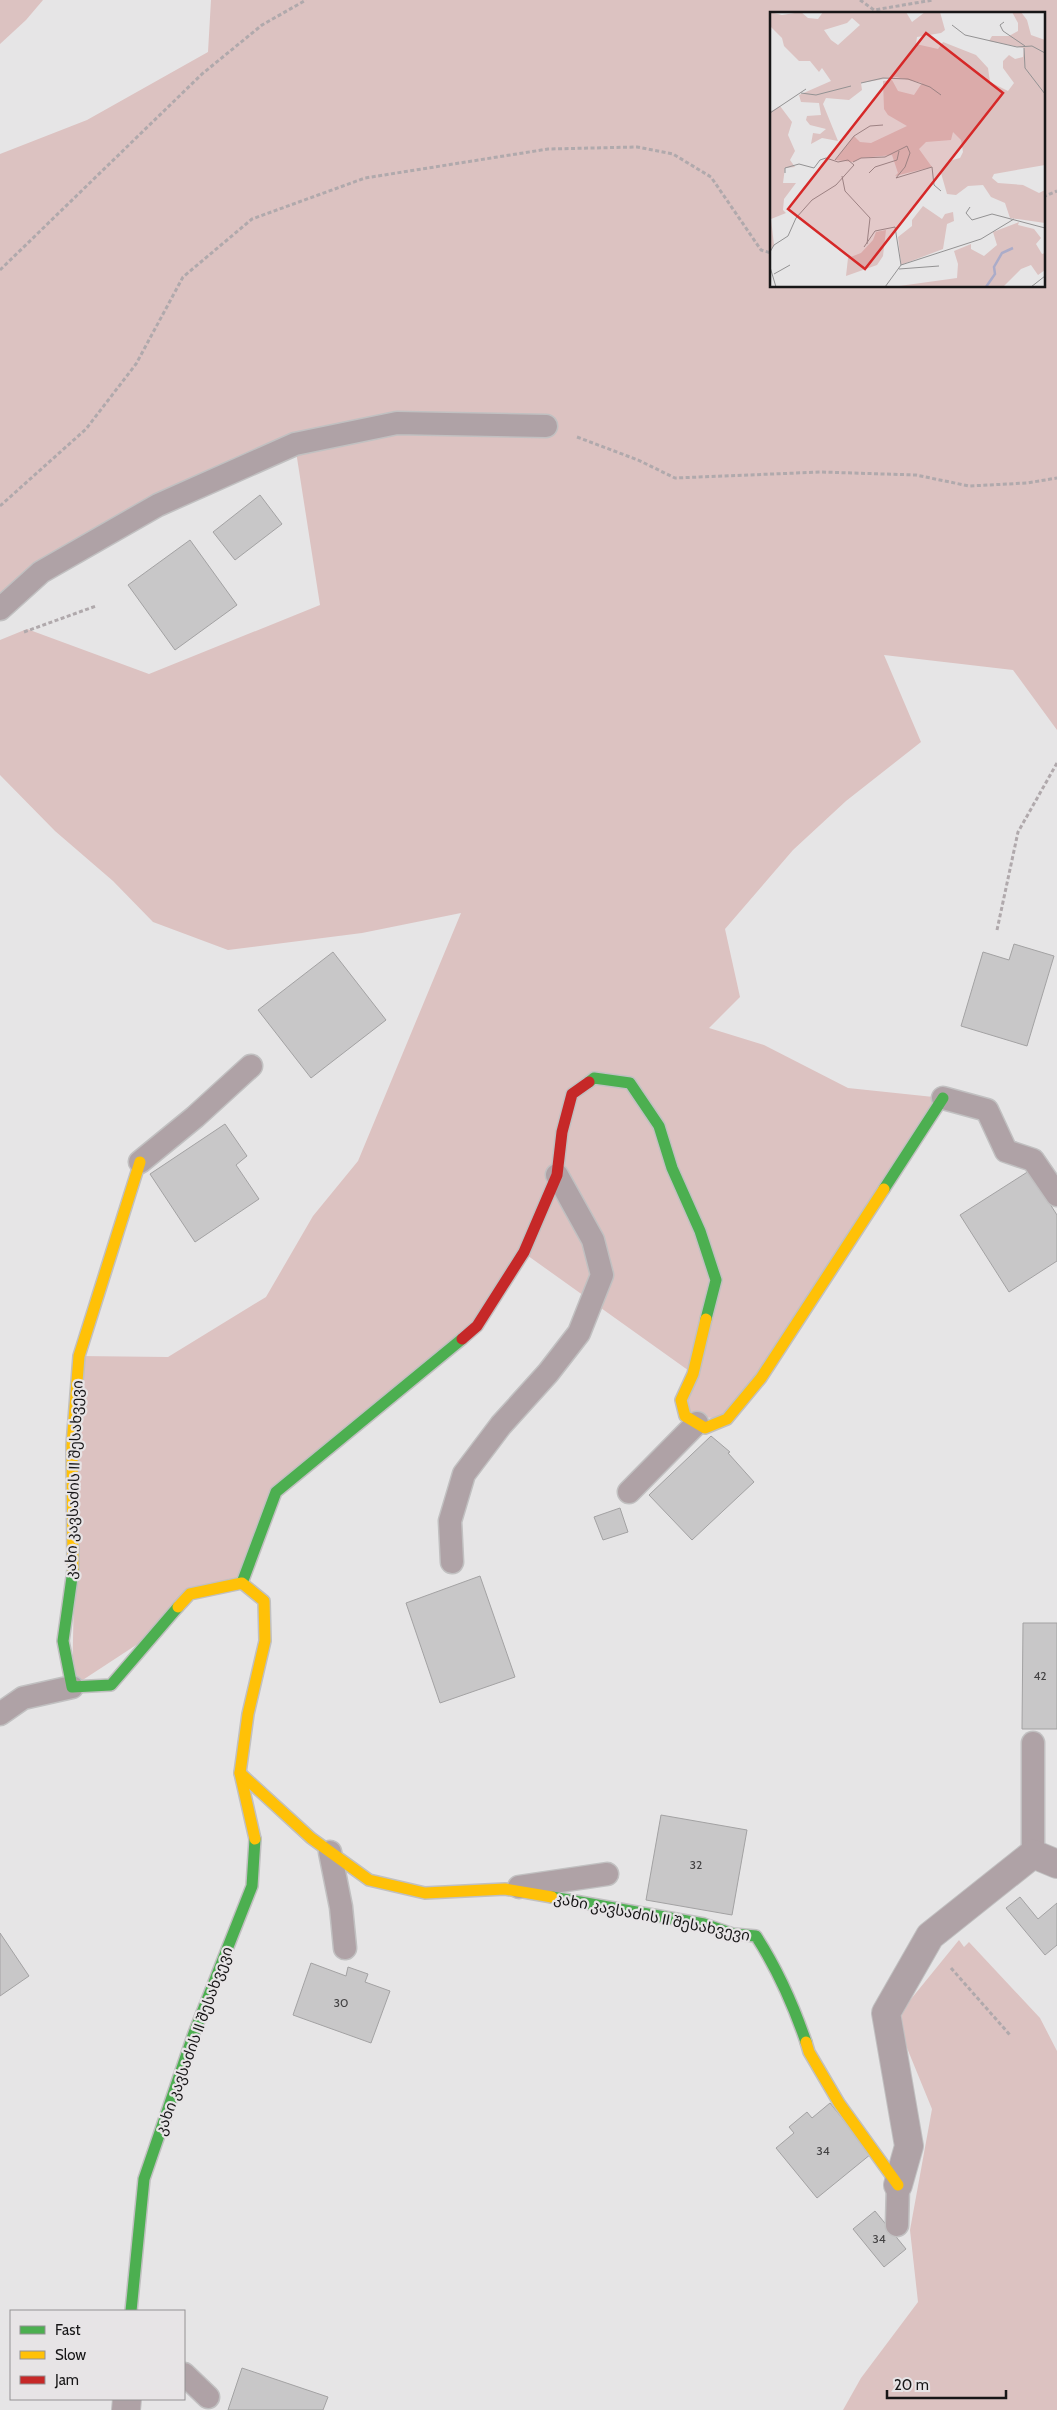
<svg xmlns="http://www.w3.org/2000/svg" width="1057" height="2410" font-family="Cabin,'Noto Sans Georgian',sans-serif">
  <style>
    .green { fill: #dcc2c1; fill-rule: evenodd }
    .building { fill: #c8c7c8; stroke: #a3a2a3 }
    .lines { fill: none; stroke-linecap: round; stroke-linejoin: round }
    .lane-casing { stroke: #c1c0c1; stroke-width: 25 }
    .street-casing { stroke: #c1c0c1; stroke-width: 30 }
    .fast-casing { stroke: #c1c0c1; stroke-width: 14 }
    .slow-casing { stroke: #c1c0c1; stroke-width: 14 }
    .jam-casing { stroke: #c1c0c1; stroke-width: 14 }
    .path { stroke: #b0a9ac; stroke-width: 3; stroke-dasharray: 4 2.5; stroke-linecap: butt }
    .lane { stroke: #afa2a6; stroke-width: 22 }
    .street { stroke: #afa2a6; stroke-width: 28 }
    .fast { stroke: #4caf50; stroke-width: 11 }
    .slow { stroke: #ffc107; stroke-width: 11 }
    .jam { stroke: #c62828; stroke-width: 11 }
    .labels { text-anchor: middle; stroke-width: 4.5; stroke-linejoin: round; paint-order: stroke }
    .number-label { font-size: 12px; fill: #434243 }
    .street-label { font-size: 15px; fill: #171617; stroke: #e7e4e6 }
    .inset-river { fill: none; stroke: #abacc9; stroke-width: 2.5 }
    .inset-road { fill: none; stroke: #939293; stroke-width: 1 }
    .view { fill: #d62828; fill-opacity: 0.15; stroke: #d62828; stroke-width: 2.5 }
    .inset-edge { fill: none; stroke: #171617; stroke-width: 2.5 }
  </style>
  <rect width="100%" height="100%" fill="#e6e5e6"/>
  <g class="green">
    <path d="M0 0H43L26 20 0 44Z"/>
    <path d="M211 0H1057V730L1013 670 884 655 921 742 846 801 793 850 725 929 740 997 709 1028 764 1045 848 1088 943 1098 727 1419 685 1416 692 1373 524 1253 477 1326 276 1492 242 1583 190 1594 153 1634 72 1687 79 1356 168 1357 266 1297 313 1216 358 1161 461 913 362 933 228 950 153 922 113 881 55 831 0 775V640L27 629 149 674 320 605 295 445 158 505 0 609V154L87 120 208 52ZM771 14H1043V286H771Z"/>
    <path d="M959 1940 964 1947 969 1942 1040 2018 1057 2051V2410H843L861 2378 918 2302 910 2230 932 2109 898 2026V2015Z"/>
  </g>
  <g class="building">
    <path d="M260 495 282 524 235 560 213 532Z"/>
    <path d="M190 540 237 605 175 650 128 585Z"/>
    <path d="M1014 944 1054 956 1027 1046 961 1026 983 952 1009 960Z"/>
    <path d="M333 952 386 1020 311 1078 258 1010Z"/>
    <path d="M225 1124 247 1156 236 1165 259 1199 195 1242 150 1174Z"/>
    <path d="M1029 1171 1057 1215V1261L1009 1292 960 1215Z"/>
    <path d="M711 1436 730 1452 728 1453 754 1482 692 1540 649 1495Z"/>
    <path d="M620 1508 628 1532 603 1540 594 1517Z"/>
    <path d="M480 1576 515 1677 440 1703 406 1603Z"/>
    <path d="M1023 1623H1057V1729H1022Z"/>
    <path d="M661 1815 747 1830 732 1915 646 1900Z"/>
    <path d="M1020 1897 1038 1919 1057 1903V1945L1045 1955 1006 1908Z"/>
    <path d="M0 1933 29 1976 0 1996Z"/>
    <path d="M311 1963 346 1976 348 1967 368 1974 365 1982 390 1991 371 2043 293 2015Z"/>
    <path d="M830 2103 871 2154 817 2198 776 2148 794 2133 789 2127 807 2112 812 2118Z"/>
    <path d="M875 2211 906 2249 884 2267 853 2229Z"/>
    <path d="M242 2368 328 2397 323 2410H228Z"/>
  </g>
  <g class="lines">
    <g class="lane-casing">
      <g id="lane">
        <path d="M0 609 41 572 158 505 295 444 397 423 546 426"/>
        <path d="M943 1098 987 1110 1006 1151 1033 1160 1057 1195"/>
        <path d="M140 1162 195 1117 251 1066"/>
        <path d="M629 1492 697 1423"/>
        <path d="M452 1562 450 1521 464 1474 501 1425 548 1373 579 1333 602 1275 593 1240 557 1175"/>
        <path d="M0 1714 23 1698 72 1687"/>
        <path d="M1033 1743V1854"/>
        <path d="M330 1852 341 1907 345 1948"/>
        <path d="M519 1887 607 1874"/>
        <path d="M897 2225 898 2185"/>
        <path d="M184 2374 208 2397"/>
      </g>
    </g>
    <g class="street-casing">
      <g id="street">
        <path d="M898 2185 909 2146 886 2013 930 1936 1033 1854 1057 1864"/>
        <path d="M126 2410 127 2399"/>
      </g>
    </g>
    <g class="fast-casing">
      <g id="fast">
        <path d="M589 1082 594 1078 630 1083 659 1126 672 1168 700 1231 716 1280 706 1319"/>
        <path d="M884 1189 943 1098"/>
        <path d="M73 1570 63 1641 72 1687 111 1685 178 1607"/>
        <path d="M242 1583 276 1492 462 1339"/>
        <path d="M552 1897 704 1924 733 1934 756 1936C778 1970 793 2004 806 2042"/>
        <path d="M131 2311 144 2179 194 2033 252 1886 255 1839"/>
      </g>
    </g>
    <g class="slow-casing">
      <g id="slow">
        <path d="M706 1319 693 1374 681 1400 685 1416 705 1428 727 1419 761 1378 884 1189"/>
        <path d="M73 1570 72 1445 79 1356 140 1162"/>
        <path d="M178 1607 190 1594 242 1583 264 1601 265 1641 248 1714 240 1773 255 1839"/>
        <path d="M240 1773 311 1838 369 1880 425 1893 505 1889 552 1897"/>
        <path d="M806 2042 809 2052 839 2103 898 2185"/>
      </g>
    </g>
    <g class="jam-casing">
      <path id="jam" d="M462 1339 477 1326 524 1252 557 1175 562 1132 572 1094 589 1082"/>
    </g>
    <g class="path">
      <path d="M860 0 874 10 933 0"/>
      <path d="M1043 197 1057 191"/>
      <path d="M0 270 202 74 262 25 306 0"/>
      <path d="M577 437 638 460 675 478 821 472 916 475 969 486 1027 483 1057 478"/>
      <path d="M0 506 86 429 136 364 183 277 252 219 365 178 548 149 637 147 673 154 711 177 761 250 771 253"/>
      <path d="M24 632 96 606"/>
      <path d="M997 930 1018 832 1057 763"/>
      <path d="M951 1968 1010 2035"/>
    </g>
    <use href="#lane" class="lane"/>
    <use href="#street" class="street"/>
    <use href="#fast" class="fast"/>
    <use href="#slow" class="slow"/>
    <use href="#jam" class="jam"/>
  </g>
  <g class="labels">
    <g class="number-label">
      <text x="1040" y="1680">42</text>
      <text x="696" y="1869">32</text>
      <text x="341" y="2007">30</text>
      <text x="823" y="2155">34</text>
      <text x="879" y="2243">34</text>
    </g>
    <g class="street-label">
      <text transform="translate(74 1480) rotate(-88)" y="5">კახი კავსაძის II შესახვევი</text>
      <text transform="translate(652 1917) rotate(11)" y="5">კახი კავსაძის II შესახვევი</text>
      <text transform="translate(194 2041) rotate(-70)" y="5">კახი კავსაძის II შესახვევი</text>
    </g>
  </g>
  <g transform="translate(770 12)">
    <rect width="275" height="275" fill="#e6e5e6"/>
    <path d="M0 0 12 3 31 0 38 6 48 7 53 0H136L142 10 155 0H170L175 18 171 21 147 25 146 32 168 37 173 30 206 43 218 56 220 70 238 79 244 71 233 56V49L239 43 245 47 253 45 254 36 219 29 222 24H239L248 19V11L242 0H251L257 8 261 23 275 28V153L224 162 222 166 228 171 253 173 269 181 275 178V211L240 206 235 191 221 185 213 173 198 174 186 183 177 182 171 161 179 149 190 146 193 140 191 128 183 120 181 128 156 130 149 137 162 155 125 164 128 161 122 143 91 146 83 150 65 148 84 124 90 130 101 131 137 114 118 103 114 97 113 69 122 68 128 79 144 83 152 71 126 65 91 71 92 78 79 88 56 86 53 92 68 129 52 126 41 132 43 121 50 122 56 117 40 113 36 108 37 104 51 103 49 91 31 90 29 83 61 69 52 56 49 60 40 49H29L14 34 12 26 0 14ZM82 6 90 13 68 33 61 28 54 18 77 11ZM10 94 22 110 18 123 25 139 20 148 25 155 15 156 13 171H26L14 187 13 198 16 201 1 207 4 233 0 240V100ZM153 194 172 207 175 202 183 200 184 209 177 212 173 237 131 253 128 225 142 214V208ZM249 210 248 213 264 217 271 226 266 232 272 242 275 241V258L268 263 261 253 251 257 233 275H122L187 266 188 252 184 239 201 232V237L214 244 227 233 223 220ZM116 218 113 244 107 253 76 264 78 246 91 241 103 228 106 220Z" fill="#dcc2c1" fill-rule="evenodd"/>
    <path class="inset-river" d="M216 275 225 262 224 255 232 241 243 236"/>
    <path class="inset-road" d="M234 10 230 13 233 19 255 34M182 13 195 23 247 35 262 34 275 41M254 36 255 56 275 82M91 71 113 66 138 67 160 75 171 83M31 81 46 83 81 74M0 101 36 77M65 148 84 124 100 114 113 113M83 150 91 146 115 145 137 134 140 141 135 155 126 166 162 155 164 173 171 179M99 161 105 155 127 148 129 139M72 164 75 179 100 206 97 232M200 195 196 201 202 208 222 202 275 216M94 235 105 219 125 215 131 253M0 240 4 233 18 224 26 206 42 188 66 173 84 153 78 148 68 150 56 146 50 148 44 156 29 152 15 156V161M0 255 6 275M129 257 169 254M4 262 20 253M115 275 131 253 211 227 244 207M261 275 275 264"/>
    <path class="view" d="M156 21 233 81 95 257 18 197Z"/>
    <rect width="275" height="275" class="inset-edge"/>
  </g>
  <rect x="10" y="2310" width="175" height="90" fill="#e7e4e6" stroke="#949293"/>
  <rect x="20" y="2326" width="25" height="8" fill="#4caf50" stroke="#949293"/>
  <text x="55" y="2335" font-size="15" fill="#171617">Fast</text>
  <rect x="20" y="2351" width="25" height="8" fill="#ffc107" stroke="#949293"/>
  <text x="55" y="2360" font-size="15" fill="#171617">Slow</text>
  <rect x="20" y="2376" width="25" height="8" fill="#c62828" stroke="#949293"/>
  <text x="55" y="2385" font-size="15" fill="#171617">Jam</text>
  <path d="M887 2390v8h119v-8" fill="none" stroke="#171617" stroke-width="2.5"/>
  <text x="894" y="2390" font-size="15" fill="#171617" stroke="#e7e4e6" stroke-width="4" paint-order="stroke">20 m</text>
</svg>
